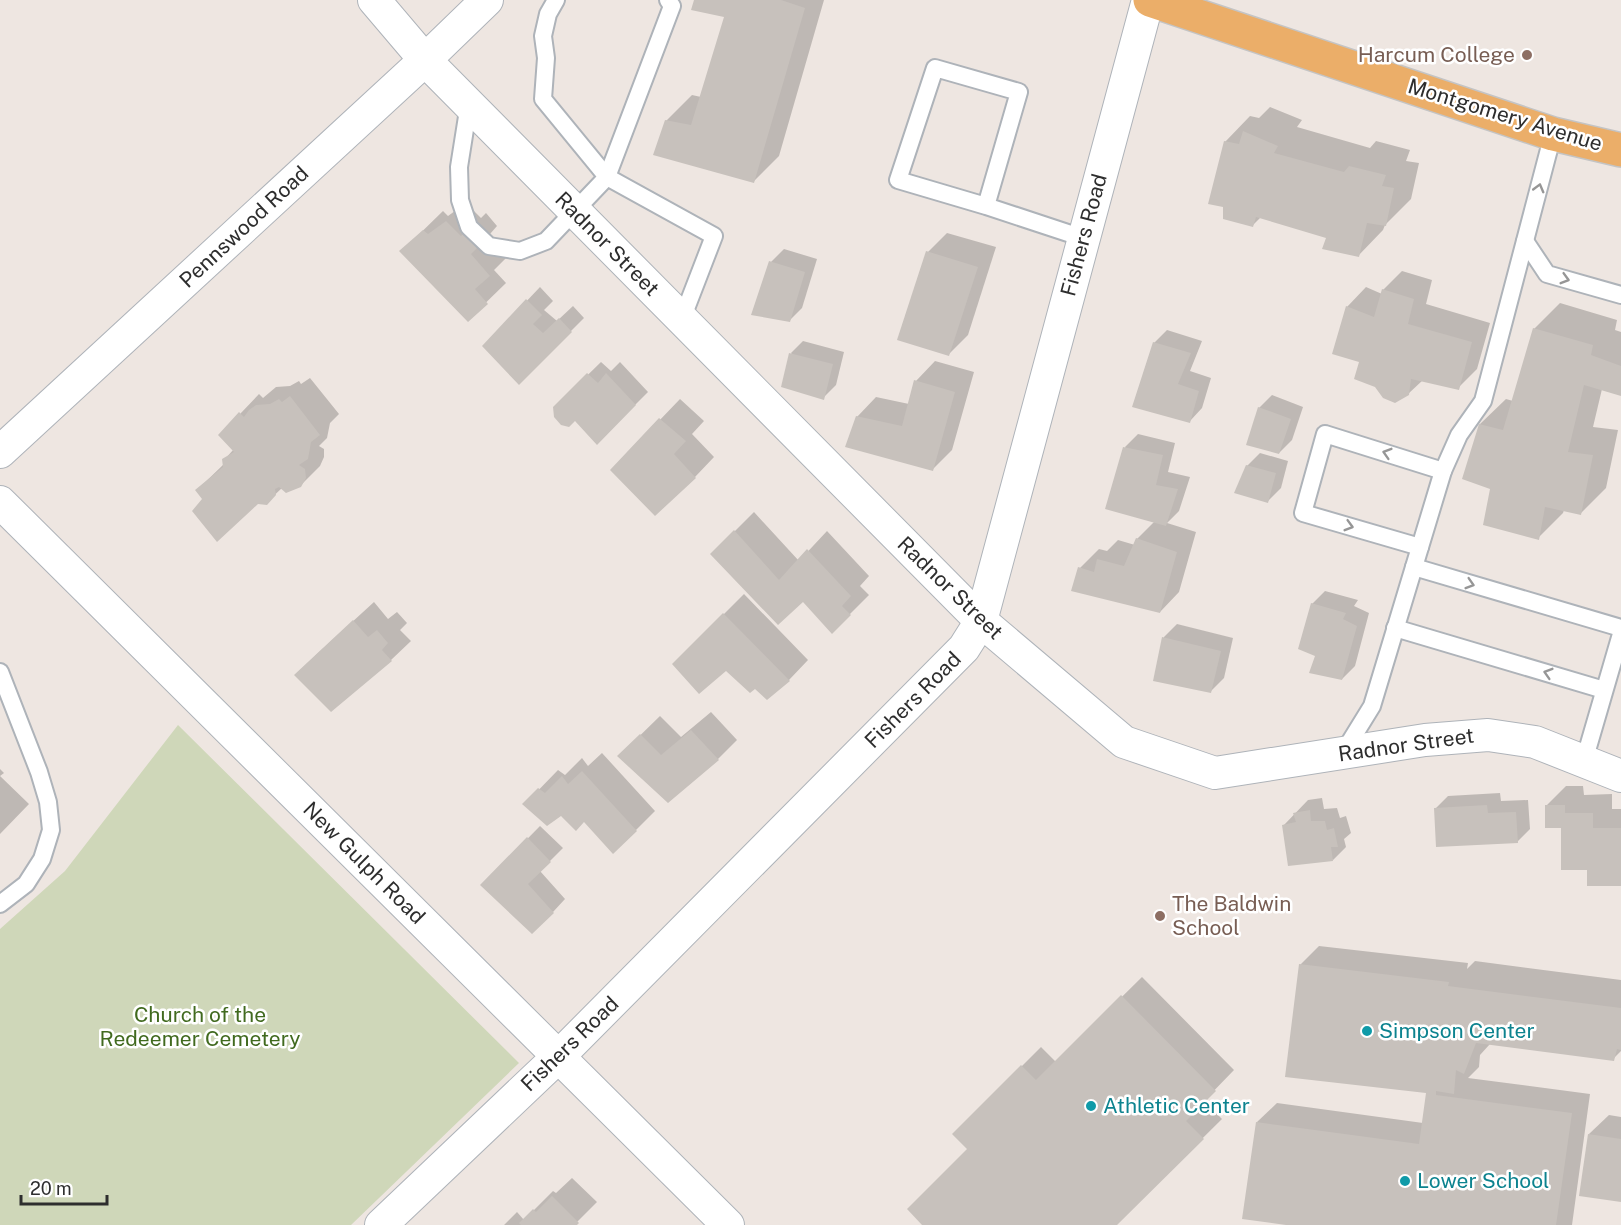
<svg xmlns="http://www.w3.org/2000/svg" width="1621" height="1225" font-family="'Public Sans',sans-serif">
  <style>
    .cemetery { fill: #cfd7b9 }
    .shadow { fill: #0003 }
    .building { fill: #c7c1bc }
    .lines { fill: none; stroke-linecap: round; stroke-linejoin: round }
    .lane-casing { stroke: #aeb3b9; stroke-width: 20 }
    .street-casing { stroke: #aeb3b9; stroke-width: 34 }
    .primary-casing { stroke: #c4c4c4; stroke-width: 36 }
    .lane { stroke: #fff; stroke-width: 16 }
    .street { stroke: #fff; stroke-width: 32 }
    .primary { stroke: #ebae69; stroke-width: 33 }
    .oneway { stroke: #969696 }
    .education-dot { fill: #8d6e63; stroke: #fff; stroke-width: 2 }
    .culture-dot { fill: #0f9aa8; stroke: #fff; stroke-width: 2 }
    .labels { text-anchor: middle; stroke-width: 5; stroke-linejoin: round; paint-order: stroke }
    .education-label { font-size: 21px; fill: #785e54; stroke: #fff; text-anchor: end }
    .street-label { font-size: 21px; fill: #2e2e2e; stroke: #fff }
    .park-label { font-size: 21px; fill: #416a1f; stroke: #fff }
    .culture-label { font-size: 21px; fill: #0d838f; stroke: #fff; text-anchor: start }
  </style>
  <rect width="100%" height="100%" fill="#eee6e1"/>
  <path class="cemetery" d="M178 725 519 1063 351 1225H0V929L65 871Z"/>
  <g class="shadow">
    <path d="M695 0H824L779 156 753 182 666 121 692 95 701 97 726 16Z"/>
    <path d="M1270 107 1302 120 1297 127 1370 148 1376 141 1410 150 1406 161 1419 163 1411 199 1385 225 1383 230 1358 256 1328 237 1261 217 1253 225 1225 142 1250 116 1259 118Z"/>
    <path d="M466 203 481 218 486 213 497 226 490 234 509 255 494 270 506 283 468 320 402 251 443 211 448 216Z"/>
    <path d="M947 233 996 247 968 335 949 354 928 252Z"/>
    <path d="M784 249 817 259 802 308 789 321 771 262Z"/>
    <path d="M1402 271 1432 280 1426 304 1490 323 1477 369 1458 388 1423 380 1408 394 1360 361 1347 307 1366 287 1382 294 1383 290Z"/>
    <path d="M540 287 553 301 544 310 557 321 573 306 584 318 519 383 484 346Z"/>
    <path d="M1560 303 1617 320 1615 330 1621 332V394L1602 389 1593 427 1618 430 1606 488 1581 513 1564 510 1563 513 1538 538 1491 488 1480 424 1506 399 1513 401 1534 329Z"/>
    <path d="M1167 330 1202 341 1190 371 1211 378 1202 408 1190 421 1154 343Z"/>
    <path d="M803 341 844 352 836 385 823 398 791 353Z"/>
    <path d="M935 361 974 372 952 450 932 470 857 417 876 397 909 404 916 381Z"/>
    <path d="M601 362 611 371 620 362 648 392 597 443 575 419 555 407Z"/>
    <path d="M310 378 339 414 330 423 327 438 319 446 324 449V457L320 466 300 486 282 488 266 503 204 499 197 490 224 464V460L234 449 220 435 259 394 263 398 276 387 290 386 299 381 301 384Z"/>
    <path d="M1272 395 1303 407 1292 440 1279 453 1259 408Z"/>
    <path d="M680 399 704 421 692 434 714 457 695 477 612 470Z"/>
    <path d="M1138 434 1175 443 1168 472 1190 477 1179 511 1167 523 1196 532 1179 592 1160 612 1080 568 1099 549 1107 551 1118 540 1135 545 1137 539 1155 521 1125 447Z"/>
    <path d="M1260 453 1288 461 1281 488 1268 501 1247 466Z"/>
    <path d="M754 512 799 561 827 531 869 576 860 586 869 595 832 632 803 600 712 554Z"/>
    <path d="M1325 591 1358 600 1354 606 1369 613 1355 666 1342 679 1317 655 1312 604Z"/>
    <path d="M744 594 808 660 789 680 767 698 755 686 726 669 674 664Z"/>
    <path d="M374 602 388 619 397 612 407 623 400 630 411 641 391 660 332 710 315 656Z"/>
    <path d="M1177 624 1233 638 1224 678 1211 691 1154 680 1164 637Z"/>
    <path d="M711 712 737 740 718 759 668 801 619 756 660 716 681 737Z"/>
    <path d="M602 753 655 811 636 830 584 820 525 804 558 770 565 775 582 758 588 766Z"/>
    <path d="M0 769 4 773 0 776 29 804 0 834Z"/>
    <path d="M1566 786H1583L1584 795 1612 794V809H1621V885L1588 868 1562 826 1546 806Z"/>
    <path d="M1500 793 1501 801 1528 800 1530 829 1517 842 1435 809 1448 796Z"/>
    <path d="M1322 798 1324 809 1337 808 1340 818 1346 816 1351 833 1344 839 1346 847 1333 860 1284 825 1308 800Z"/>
    <path d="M540 826 563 848 540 871 565 899 553 912 482 885Z"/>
    <path d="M1319 946 1468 963 1467 969 1475 961 1621 980V1051L1613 1059 1490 1044 1480 1055 1479 1067 1468 1078 1590 1094 1572 1225H1297L1257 1122 1277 1103 1423 1123 1428 1092 1300 965Z"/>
    <path d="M1142 977 1234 1070 1204 1101 1222 1119 1115 1225H924L969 1149 954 1134 1041 1047 1056 1062Z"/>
    <path d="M1609 1115 1621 1117V1201L1589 1134Z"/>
    <path d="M572 1178 597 1202 574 1225H504L517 1212 524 1220 553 1191 556 1193Z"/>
  </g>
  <g class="building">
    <path d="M694 0H781L805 8 754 183 653 155 665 120 691 125 724 17 691 10Z"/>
    <path d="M1243 131 1278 146 1274 153 1344 172 1349 166 1386 175 1382 186 1394 188 1386 226 1367 223 1359 257 1322 249 1326 238 1256 217 1253 227 1223 219V207L1208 204 1224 141 1239 144Z"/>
    <path d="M446 221 461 236 466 231 479 246 471 254 490 276 475 289 488 304 468 322 399 251 423 230 428 234Z"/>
    <path d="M926 251 978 267 949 356 897 340Z"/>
    <path d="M769 261 805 272 790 322 751 315Z"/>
    <path d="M1382 289 1414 299 1408 324 1472 342 1459 390 1411 379 1409 395 1395 403 1383 398 1375 387 1354 379 1359 362 1332 354 1346 306 1374 317Z"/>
    <path d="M526 299 542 315 533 324 543 333 559 318 572 332 519 385 482 346Z"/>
    <path d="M1533 328 1593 345 1591 355 1621 366V396L1584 385 1568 452 1593 455 1581 515 1545 507 1539 540 1483 525 1490 489 1462 479 1479 424 1503 430Z"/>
    <path d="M1153 342 1191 353 1178 384 1199 391 1190 423 1132 407Z"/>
    <path d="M789 353 833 364 824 400 781 387Z"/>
    <path d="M587 373 598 383 606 373 636 405 597 445 575 421 569 427 561 425 554 417 553 407Z"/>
    <path d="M914 380 955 392 933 471 845 447 856 416 902 426Z"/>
    <path d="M290 396 320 435 311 442 308 459 299 465 305 469 306 478 301 487 286 493 279 487 275 489 276 495 267 505 258 504 217 542 192 511 202 499 195 490 223 467 222 459 234 452 218 435 239 412 244 417 249 410 256 405 270 404 279 399 282 402Z"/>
    <path d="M1258 407 1291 419 1279 454 1246 445Z"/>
    <path d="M659 418 686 441 674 454 696 478 655 516 610 470Z"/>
    <path d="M1123 447 1163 455 1156 485 1178 489 1166 526 1105 509Z"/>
    <path d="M1246 465 1276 473 1268 503 1234 493Z"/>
    <path d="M734 530 779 580 807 549 851 596 842 606 851 615 832 634 803 602 778 625 710 554Z"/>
    <path d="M1136 538 1177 552 1160 613 1071 591 1078 567 1094 572 1097 559 1124 566Z"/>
    <path d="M1311 603 1346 613 1343 619 1357 626 1342 680 1309 673 1315 656 1298 649Z"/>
    <path d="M723 613 790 681 767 700 755 689 750 693 726 671 699 694 672 664Z"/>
    <path d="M353 620 368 637 377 630 388 643 382 650 392 661 331 712 294 675Z"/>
    <path d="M1162 637 1221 651 1211 693 1153 681Z"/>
    <path d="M691 730 719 760 668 803 617 756 640 734 661 755Z"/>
    <path d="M582 771 637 831 613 854 584 822 576 831 561 816 547 826 522 804 538 788 545 793 562 776 568 784Z"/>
    <path d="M1487 805 1488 813 1516 812 1518 843 1436 847 1434 808Z"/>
    <path d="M1545 805H1565V813H1593V828H1621V886H1587V870H1561V828H1545Z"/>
    <path d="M1310 810 1311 821H1325L1327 830 1334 828 1338 847H1331L1333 861 1288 866 1282 825 1296 822 1293 813Z"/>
    <path d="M527 837 551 862 528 884 554 913 532 934 480 885Z"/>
    <path d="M1299 964 1449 982 1448 986 1621 1008V1050L1617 1049 1614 1061 1476 1043 1464 1074 1456 1070 1454 1094 1436 1091V1095L1572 1113 1556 1225H1286L1242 1219 1256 1122 1419 1144 1426 1093 1285 1077Z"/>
    <path d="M1121 995 1216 1091 1186 1121 1204 1139 1117 1225H922L907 1209 967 1149 952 1134 1021 1065 1036 1080Z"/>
    <path d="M1588 1134 1621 1139V1202L1579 1196Z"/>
    <path d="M552 1196 579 1223 577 1225H521L519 1223 533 1209 536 1212Z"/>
  </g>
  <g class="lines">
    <g class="lane-casing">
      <g id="lane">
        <path d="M668 0 672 6 607 177 714 236 682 319"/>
        <path d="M469 104 459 167 460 200 469 227 489 246 520 251 546 241 607 177 543 99 546 58 543 36 548 14 556 0"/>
        <path d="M986 206 1019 92 935 68 898 180 986 206 1083 238"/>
        <path d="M1525 241 1547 274 1621 295"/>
        <path d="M1420 547 1303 513 1325 434 1443 471"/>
        <path d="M1414 567 1621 628"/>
        <path d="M1395 628 1604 690"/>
        <path d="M0 672 39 772 48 802 51 830 42 859 26 884 0 904"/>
        <path d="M1343 753 1372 706 1443 471 1459 435 1483 401 1553 134"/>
        <path d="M1584 761 1621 634"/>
      </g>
    </g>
    <g class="street-casing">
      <g id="street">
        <path d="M374 0 425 60 981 621 1124 742 1215 773 1425 740 1488 735 1535 742 1621 776"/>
        <path d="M0 452 425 60 487 0"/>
        <path d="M0 502 728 1225"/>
        <path d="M381 1225 559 1056 964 648 981 621 1148 0"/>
      </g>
    </g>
    <g class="primary-casing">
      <path id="primary" d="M1150 0 1553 134 1621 150"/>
    </g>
    <use href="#lane" class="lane"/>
    <use href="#street" class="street"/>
    <use href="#primary" class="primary"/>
  </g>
  <defs><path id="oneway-chevron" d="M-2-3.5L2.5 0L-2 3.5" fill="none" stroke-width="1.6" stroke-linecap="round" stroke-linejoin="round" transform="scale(1.5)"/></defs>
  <g class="oneway">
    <use href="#oneway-chevron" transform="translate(1539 188) rotate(-75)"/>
    <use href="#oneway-chevron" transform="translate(1565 279) rotate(16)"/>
    <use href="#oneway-chevron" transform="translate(1387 453) rotate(-163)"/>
    <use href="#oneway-chevron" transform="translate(1349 526) rotate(16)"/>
    <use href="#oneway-chevron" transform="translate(1470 584) rotate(17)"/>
    <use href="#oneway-chevron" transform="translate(1548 673) rotate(-163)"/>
  </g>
  <g class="education-dot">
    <circle cx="1527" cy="55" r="6"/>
    <circle cx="1160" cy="916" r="6"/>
  </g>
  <g class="culture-dot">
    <circle cx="1367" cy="1031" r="6"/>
    <circle cx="1091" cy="1106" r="6"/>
    <circle cx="1405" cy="1181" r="6"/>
  </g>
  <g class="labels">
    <g class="education-label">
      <text x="1515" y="62">Harcum College</text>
      <text x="1172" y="911" text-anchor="start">The Baldwin<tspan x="1172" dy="24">School</tspan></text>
    </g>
    <g class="street-label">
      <text transform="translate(1505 115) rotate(17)" y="7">Montgomery Avenue</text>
      <text transform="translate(244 227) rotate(-43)" y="7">Pennswood Road</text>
      <text transform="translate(1084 235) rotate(-75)" y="7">Fishers Road</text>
      <text transform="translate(607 244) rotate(45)" y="7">Radnor Street</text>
      <text transform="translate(950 588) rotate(44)" y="7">Radnor Street</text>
      <text transform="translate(913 700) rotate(-45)" y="7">Fishers Road</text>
      <text transform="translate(1406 745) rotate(-8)" y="7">Radnor Street</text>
      <text transform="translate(364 863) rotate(45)" y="7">New Gulph Road</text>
      <text transform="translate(570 1044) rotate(-44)" y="7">Fishers Road</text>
    </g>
    <g class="park-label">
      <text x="200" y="1022">Church of the<tspan x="200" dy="24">Redeemer Cemetery</tspan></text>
    </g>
    <g class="culture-label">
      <text x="1379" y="1038">Simpson Center</text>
      <text x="1103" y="1113">Athletic Center</text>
      <text x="1417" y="1188">Lower School</text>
    </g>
  </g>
  <path d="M21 1195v9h86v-9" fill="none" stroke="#2e2e2e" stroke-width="3"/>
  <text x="30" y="1195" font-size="18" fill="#2e2e2e" stroke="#ffffff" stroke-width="4.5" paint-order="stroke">20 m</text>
</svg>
